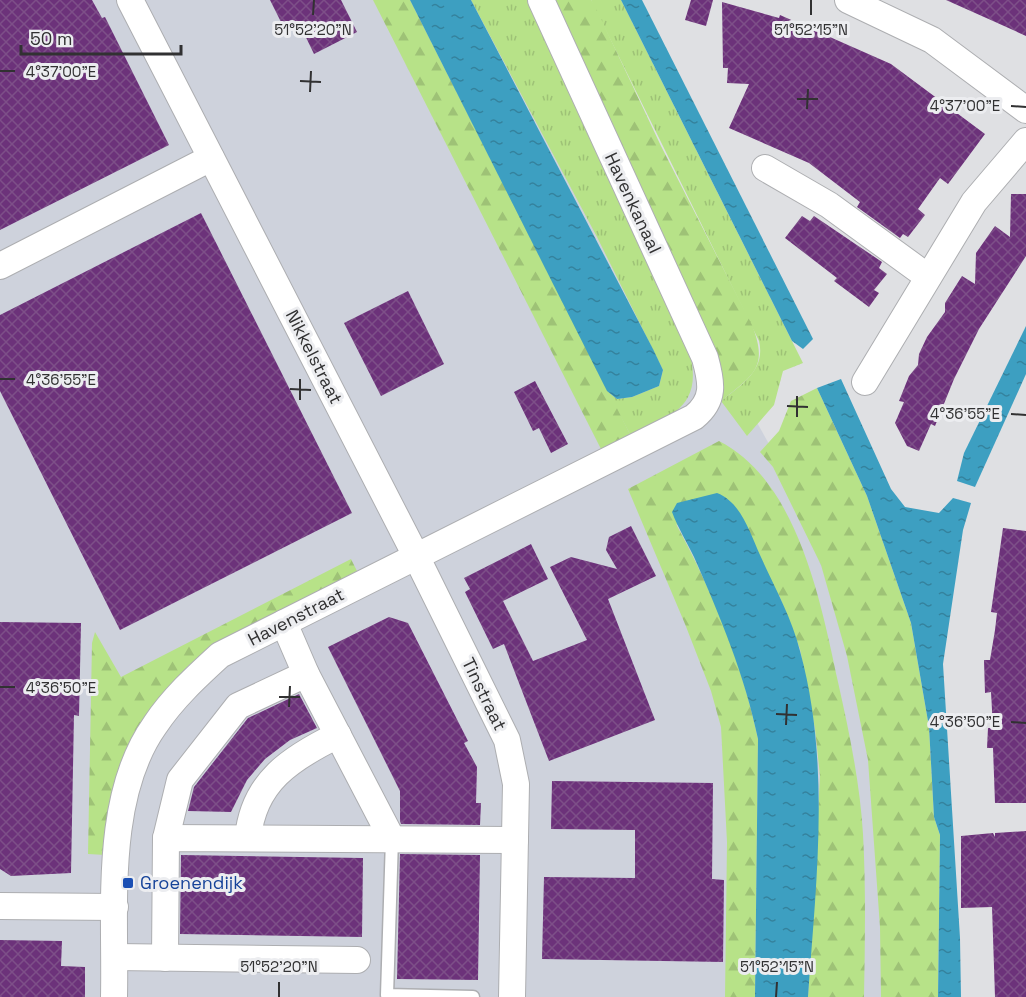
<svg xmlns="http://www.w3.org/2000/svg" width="1026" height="997" font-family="'Space Grotesk',sans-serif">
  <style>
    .built { fill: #ced2dc }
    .grass { fill: url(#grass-tufts) }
    .forest { fill: url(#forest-firs) }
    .water { fill: url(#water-ripples) }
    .building { fill: url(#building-cross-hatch) }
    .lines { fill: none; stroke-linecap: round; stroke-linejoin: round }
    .lane-casing { stroke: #adaeb1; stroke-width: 15 }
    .street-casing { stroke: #adaeb1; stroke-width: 28 }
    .lane { stroke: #fff; stroke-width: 12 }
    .street { stroke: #fff; stroke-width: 26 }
    .ticks { fill: none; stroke: #313132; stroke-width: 2 }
    .transit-dot { fill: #1a4fb4; stroke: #ecedf0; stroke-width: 2 }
    .labels { text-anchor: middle; stroke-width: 6; stroke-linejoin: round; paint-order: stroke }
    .street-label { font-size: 18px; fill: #313132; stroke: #ecedf0 }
    .transit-label { font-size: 18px; fill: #164399; stroke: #ecedf0; text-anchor: start }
    .ticks-label { font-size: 15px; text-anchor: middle; fill: #313132; stroke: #ecedf0; stroke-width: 6; stroke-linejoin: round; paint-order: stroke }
  </style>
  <defs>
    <pattern id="grass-tufts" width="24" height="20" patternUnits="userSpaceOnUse" patternTransform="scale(1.5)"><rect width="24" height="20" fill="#b7e288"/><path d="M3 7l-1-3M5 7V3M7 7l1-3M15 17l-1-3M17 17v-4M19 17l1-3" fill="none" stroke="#9ec276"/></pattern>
    <pattern id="forest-firs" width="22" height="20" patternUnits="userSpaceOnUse" patternTransform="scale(1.5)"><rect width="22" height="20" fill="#b7e288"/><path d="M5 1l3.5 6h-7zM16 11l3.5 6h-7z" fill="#9ec276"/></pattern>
    <pattern id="water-ripples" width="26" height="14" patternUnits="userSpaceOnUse" patternTransform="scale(1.5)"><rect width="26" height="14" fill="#3d9fc1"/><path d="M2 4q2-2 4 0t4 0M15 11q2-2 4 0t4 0" fill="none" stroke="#34829d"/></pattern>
    <pattern id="building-cross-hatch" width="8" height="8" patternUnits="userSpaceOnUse" patternTransform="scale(1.5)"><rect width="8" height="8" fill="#6c327a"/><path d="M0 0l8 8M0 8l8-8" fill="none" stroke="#7d4f88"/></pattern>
  </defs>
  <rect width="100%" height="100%" fill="#dfe0e3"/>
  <path class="built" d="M0 0H520L888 656 889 997H0Z"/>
  <g class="grass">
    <path d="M471 0H529L689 350C704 405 674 415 631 436L607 391 617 399 632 397 659 386 663 370 597 237Z"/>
    <path d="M591 0H621L803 363 783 371 774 405 747 436 721 401C741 385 766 370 759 341Z"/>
  </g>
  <g class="forest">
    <path d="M373 0H410L631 436 602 451Z"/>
    <path d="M553 0H591L594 4 661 146 752 325C769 368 753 375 721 401L720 367Z"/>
    <path d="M817 388 867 496 911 623 929 727 934 817 940 835 938 997H881L880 927 868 760 847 656 821 565 773 467 760 452 779 431 791 401Z"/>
    <path d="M719 441C798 481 821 603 838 682 849 731 860 783 863 834 866 888 865 943 864 997H808L820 776 815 729 800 649 779 595 676 524C712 590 743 666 758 739L755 997H725L727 842 721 727 711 691 685 624 628 489Z"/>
    <path d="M351 559 357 571 220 645 189 665 168 689 105 855 88 854 92 643 95 632 121 677Z"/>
  </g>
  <g class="water">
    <path d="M410 0H471L653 349 663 370 659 386 632 397 617 399 607 391Z"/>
    <path d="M621 0H642L813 339 803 349 792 341Z"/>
    <path d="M1026 326V374L975 487 957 481 964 453Z"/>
    <path d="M841 379 891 489 905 507 939 513 953 498 971 503 963 530 943 664 960 938 961 997H938L940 835 934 817 929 727 911 623 867 496 817 388Z"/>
    <path d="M717 493C741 502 750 533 760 555 774 586 792 618 800 651 831 764 816 882 808 997H755L758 739C745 676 720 616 694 557 687 542 678 528 672 512L677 503Z"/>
  </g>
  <g class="building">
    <path d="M0 0H92L102 18 105 17 169 145 0 230Z"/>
    <path d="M270 0H341L357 32 314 54 299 23 285 30Z"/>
    <path d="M691 0H713L706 26 685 20Z"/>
    <path d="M946 0H1026V36L993 21Z"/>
    <path d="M722 2 779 18 780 15 891 64 985 134 948 184 940 178 918 209 925 215 908 237 903 234 900 238 857 207 860 202 809 163 729 128 749 84 727 83 728 68H723Z"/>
    <path d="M1011 194H1026V256L979 329 954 379 935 426 931 424 919 451 907 446 895 423 904 402 899 401 909 376 918 365 919 354 927 337 945 312V303L962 276 975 284 976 253 995 226 1010 237Z"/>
    <path d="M201 213 352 513 120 630 0 391V315Z"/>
    <path d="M802 216 810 221 814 216 882 262 879 268 887 274 874 290 879 293 869 307 834 281 837 278 785 238Z"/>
    <path d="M408 291 444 364 381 396 344 323Z"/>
    <path d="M535 381 568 444 551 453 539 428 533 431 514 392Z"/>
    <path d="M631 526 656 576 608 599 655 720 549 761 504 644 493 649 465 592 470 589 464 578 531 544 548 579 503 601 533 661 587 640 550 567 571 557 617 569 606 550 609 537Z"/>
    <path d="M1003 528 1026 531V803H995L993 748H987L988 728H992V710L991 692 985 693 984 660H990L995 630 997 613 991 612Z"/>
    <path d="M389 617 408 623 468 741 464 743 477 767 476 803H481L480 825 401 824 400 821V791L328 647Z"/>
    <path d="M0 622 81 623 79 716 74 715 71 873 11 876 0 869Z"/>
    <path d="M299 694 317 728 290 740 265 759 247 780 231 812 188 811 194 787 248 718Z"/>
    <path d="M552 781 713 783 712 879 724 880 723 962 542 959 544 877 635 878V830L551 829Z"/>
    <path d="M1026 831V997H995L992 907 961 908V836L993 833 995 837V833Z"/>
    <path d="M400 854 480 855 478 980 397 979Z"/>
    <path d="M181 855 363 858 362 937 180 934Z"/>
    <path d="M0 940 62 941 61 966 85 967V997H0Z"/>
  </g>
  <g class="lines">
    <g class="lane-casing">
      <path id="lane" d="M392 839 387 995 473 997"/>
    </g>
    <g class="street-casing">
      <g id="street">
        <path d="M130 0 416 556 507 740 516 784 512 997"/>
        <path d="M848 0 932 40 1026 110"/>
        <path d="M765 168 829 205 928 277"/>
        <path d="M0 266 211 158"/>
        <path d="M865 382 974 202 1026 141"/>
        <path d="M284 623 306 674 392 839"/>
        <path d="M166 838 180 780 238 706 306 674"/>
        <path d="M248 838C253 782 291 758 338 735"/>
        <path d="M0 906 115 907"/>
        <path d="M115 957 357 960"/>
        <path d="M165 958 166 838 515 840"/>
        <path d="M114 997C116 911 103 798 155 725 173 698 196 677 220 655L694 417C715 400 712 383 705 358L541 0"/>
      </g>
    </g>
    <use href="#lane" class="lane"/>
    <use href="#street" class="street"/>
  </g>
  <path class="ticks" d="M313 15 314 0M811 15V0M0 71H15M300 81 321 82M310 92 311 71M797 99H818M1011 106 1026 107M807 109 808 89M0 379H15M290 389 311 390M300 400V379M787 406 808 407M1011 414 1026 415M797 417V396M0 687H15M279 697H300M289 707 290 686M776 714 797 715M1011 722 1026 723M786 725 787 704M279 997V982M776 997 777 982"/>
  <rect class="transit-dot" x="122" y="877" width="12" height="12" rx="3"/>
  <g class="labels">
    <g class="street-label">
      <text transform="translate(633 203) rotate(65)" y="6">Havenkanaal</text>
      <text transform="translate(314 357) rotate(63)" y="6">Nikkelstraat</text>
      <text transform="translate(296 617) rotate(-27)" y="6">Havenstraat</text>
      <text transform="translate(484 694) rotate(64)" y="6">Tinstraat</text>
    </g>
    <g class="transit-label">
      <text x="140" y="889">Groenendijk</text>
    </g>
  </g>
  <g class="ticks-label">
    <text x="313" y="35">51°52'20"N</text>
    <text x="811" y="35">51°52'15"N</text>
    <text x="61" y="77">4°37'00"E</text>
    <text x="965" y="111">4°37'00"E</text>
    <text x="61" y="385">4°36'55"E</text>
    <text x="965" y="419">4°36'55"E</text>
    <text x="61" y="693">4°36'50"E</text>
    <text x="965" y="727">4°36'50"E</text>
    <text x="279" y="972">51°52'20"N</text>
    <text x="777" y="972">51°52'15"N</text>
  </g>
  <path d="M21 45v9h160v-9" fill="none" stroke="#313132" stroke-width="3"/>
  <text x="30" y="45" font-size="18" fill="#313132" stroke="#ecedf0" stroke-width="4.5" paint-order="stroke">50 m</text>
</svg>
